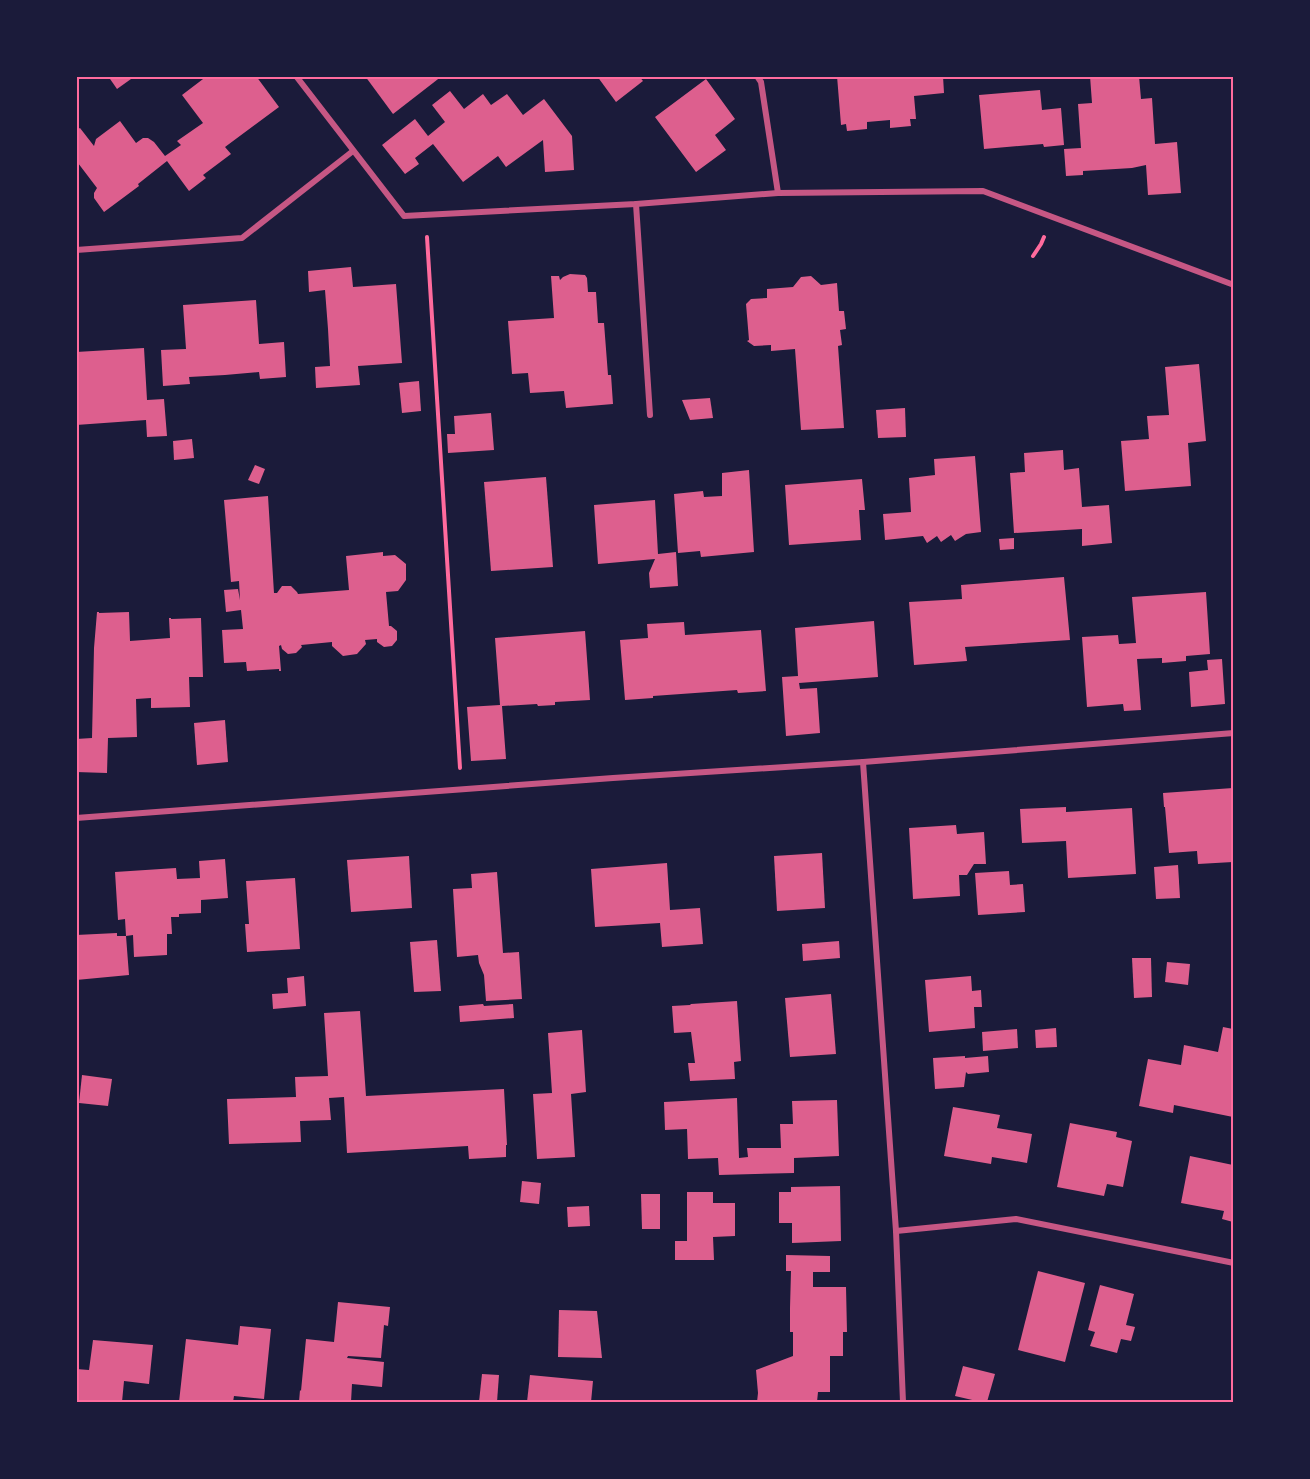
<svg xmlns="http://www.w3.org/2000/svg" width="1310" height="1479" font-family="Ubuntu,sans-serif">
  <style>
    .building { fill: #dd5f8e }
    .lines { fill: none; stroke-linecap: round; stroke-linejoin: round }
    .path { stroke: #ff6b9d; stroke-width: 4 }
    .minor { stroke: #c65784; stroke-width: 6 }
    .neatline { fill: none; stroke: #ff6b9d; stroke-width: 2 }
  </style>
  <rect width="100%" height="100%" fill="#1b1b3a"/>
  <g class="building">
    <path d="M108 76H129L131 79 117 89Z"/>
    <path d="M207 76H256L279 107 225 147 231 154 203 175 206 178 189 191 167 161 138 184 139 186 104 212 94 198V193L97 188 78 163 76 164V130L80 128 94 146 96 139 120 121 136 143 143 138H148L154 142 165 156 181 145 177 141 203 123 182 95Z"/>
    <path d="M365 76H442L393 114Z"/>
    <path d="M597 76H639L643 81 616 102Z"/>
    <path d="M837 76H943L944 93 914 96 916 119H910L911 126 890 128V120L867 122V129L847 131 846 124 841 125Z"/>
    <path d="M1090 76H1139L1141 99 1152 98 1155 144 1177 142 1181 193 1148 195 1146 165 1132 168 1083 171V175L1066 176 1064 149 1081 148 1078 104 1092 103Z"/>
    <path d="M706 79 735 119 715 135 726 150 696 172 655 117Z"/>
    <path d="M1040 90 1042 110 1061 108 1064 145 1044 147 1043 144 984 149 979 95Z"/>
    <path d="M450 91 464 109 483 94 491 105 507 94 523 115 544 99 572 136 574 170 545 172 543 140 506 167 498 156 463 182 433 144 415 158 419 164 405 174 382 145 415 119 428 136 445 122 432 105Z"/>
    <path d="M351 267 353 287 396 284 402 363 358 366 360 385 316 388 315 367 330 366 328 329 325 290 309 292 308 271Z"/>
    <path d="M570 274 585 275 587 278 588 292H596L598 323H604L608 375H611L613 404 566 408 564 391 530 393 528 373 512 374 508 321 554 318 551 276H559L560 280 563 277Z"/>
    <path d="M811 276 821 285 837 283 839 311H844L846 329 840 330 842 345 838 346 844 428 801 430 795 349 771 351V345L754 346 747 341 749 340 746 304 751 299 767 298V289L793 287 801 277Z"/>
    <path d="M256 300 259 344 284 342 286 377 260 379 259 372 225 375 189 377 190 384 163 386 161 350 186 349 183 305Z"/>
    <path d="M144 348 147 400 164 399 167 436 147 437 146 420 76 425V352Z"/>
    <path d="M1199 364 1206 441 1188 443 1191 486 1125 491 1121 441 1149 439 1147 416 1169 415 1165 367Z"/>
    <path d="M419 381 421 411 402 413 399 383Z"/>
    <path d="M710 398 713 418 690 420 682 400Z"/>
    <path d="M905 408 906 437 878 438 876 410Z"/>
    <path d="M491 413 494 450 448 453 447 434H455L454 416Z"/>
    <path d="M192 439 194 458 174 460 173 441Z"/>
    <path d="M1063 450 1064 470 1079 468 1082 507 1109 505 1112 543 1082 546V529L1014 533 1010 473 1025 472 1024 453Z"/>
    <path d="M975 456 981 532 966 534 955 541 951 535 941 542 937 536 927 543 923 536 885 540 883 514 911 512 909 478 935 475 934 459Z"/>
    <path d="M255 465 265 469 259 484 248 480Z"/>
    <path d="M749 470 754 552 701 557 700 551 678 553 674 494 703 491 704 497 722 496V473Z"/>
    <path d="M546 477 553 567 491 571 484 482Z"/>
    <path d="M862 479 865 510H859L861 540 789 545 785 485Z"/>
    <path d="M268 496 274 593H277L282 586H291L297 592 298 594 349 590 346 556 383 552V556L395 555 406 564V580L398 591 386 592 389 626H391L397 631V640L392 646 384 647 377 642V639L365 640 366 644 357 654 343 656 332 646V642L301 645 302 647 296 653 288 654 282 649 281 645 279 646 281 671H279V669L247 671 246 662 224 663 222 630 243 629 241 610 226 612 224 590 238 589 240 600 239 581 231 582 224 500Z"/>
    <path d="M655 500 658 554 676 552 678 586 650 588 649 573 655 559 598 564 594 505Z"/>
    <path d="M76 503H79L78 543H76Z"/>
    <path d="M1014 538V549L1000 550 999 539Z"/>
    <path d="M1064 577 1070 640 965 647 967 661 914 665 909 602 962 599 961 585Z"/>
    <path d="M1206 592 1210 654 1186 656V661L1162 663V658L1137 659 1141 710 1124 711 1123 704 1087 707 1082 637 1118 635 1119 644 1136 643 1132 597Z"/>
    <path d="M97 612H99V613L129 612 130 641 170 638 169 618H171V619L201 618 203 677H189L190 707 151 708V698L136 699 137 737 108 738 107 773 76 772V739L92 738 94 648Z"/>
    <path d="M874 621 878 677 799 683 800 689 817 688 820 733 786 736 782 677 798 676 795 628Z"/>
    <path d="M684 622 685 635 761 630 766 691 738 693 737 690 653 696V698L625 700 620 640 648 638 647 624Z"/>
    <path d="M585 631 590 700 555 702V705L538 706 537 704 502 706 506 759 471 761 467 707 500 705 495 638Z"/>
    <path d="M1222 659 1225 704 1191 707 1189 672 1208 670 1207 660Z"/>
    <path d="M225 720 228 762 197 765 194 723Z"/>
    <path d="M1233 788V862L1198 864 1197 851 1169 853 1165 807H1164L1163 793Z"/>
    <path d="M1066 807V812L1132 808 1136 874 1068 878 1066 841 1022 843 1020 809Z"/>
    <path d="M956 825 957 834 984 832 986 864H974L967 875H959L960 896 913 899 909 828Z"/>
    <path d="M822 853 825 908 777 911 774 856Z"/>
    <path d="M409 856 412 908 351 912 347 860Z"/>
    <path d="M225 859 228 898 201 900V913L179 914V917H171L172 934H167V955L134 957 133 935 126 936 125 919 118 920 115 872 176 868 177 879 200 878 199 861Z"/>
    <path d="M667 863 670 910 700 908 703 944 662 947 660 923 595 927 591 869Z"/>
    <path d="M1178 865 1180 898 1156 899 1154 867Z"/>
    <path d="M1009 871 1010 885 1023 884 1025 912 978 915 975 873Z"/>
    <path d="M497 872 503 953 519 952 522 999 486 1001 484 975 479 963 478 955 457 957 453 889 472 888 471 874Z"/>
    <path d="M295 878 300 949 247 952 245 924H249L246 881Z"/>
    <path d="M117 933V936H126L129 975 76 980V935Z"/>
    <path d="M437 940 441 991 414 992 410 942Z"/>
    <path d="M839 941 840 958 803 961 802 944Z"/>
    <path d="M1132 958H1151L1152 997 1134 998Z"/>
    <path d="M1167 962 1190 964 1188 985 1165 982Z"/>
    <path d="M304 976 306 1006 273 1009 272 994 288 993 287 978Z"/>
    <path d="M971 976 972 991 981 990 982 1007H974L975 1028 929 1032 925 980Z"/>
    <path d="M831 994 836 1054 790 1057 785 998Z"/>
    <path d="M737 1001 741 1061 734 1062 735 1079 690 1081 688 1063H695L691 1032 674 1033 672 1006 690 1005 691 1004Z"/>
    <path d="M483 1004 484 1006 513 1004 514 1018 460 1022 459 1006Z"/>
    <path d="M360 1011 366 1096 504 1089 507 1145H506V1157L469 1159 468 1146 347 1153 344 1097 329 1098 331 1120 300 1121 301 1142 229 1144 227 1099 296 1097 295 1077 328 1076 324 1013Z"/>
    <path d="M1223 1027 1233 1029V1117L1174 1105 1173 1113 1139 1106 1148 1059 1181 1065 1184 1045 1218 1052Z"/>
    <path d="M1056 1028 1057 1047 1036 1048 1035 1030Z"/>
    <path d="M1017 1029 1018 1048 983 1051 982 1032Z"/>
    <path d="M582 1030 586 1092 571 1094 575 1157 537 1159 533 1094 552 1093 548 1033Z"/>
    <path d="M965 1056V1058L988 1056 989 1072 968 1074 966 1072 964 1087 935 1089 933 1058Z"/>
    <path d="M82 1075 112 1079 108 1106 79 1103Z"/>
    <path d="M737 1098 739 1158 748 1157 747 1148H781L780 1124H793L792 1101 837 1100 839 1156 794 1158V1173L719 1175 718 1158 688 1159 687 1129 665 1130 664 1102Z"/>
    <path d="M953 1107 1000 1115 997 1128 1032 1134 1027 1163 992 1157 991 1164 944 1156Z"/>
    <path d="M1070 1123 1117 1132 1116 1137 1132 1141 1123 1187 1107 1184 1104 1196 1057 1187Z"/>
    <path d="M1190 1156 1233 1165V1222L1222 1219 1224 1211 1181 1203Z"/>
    <path d="M522 1181 541 1183 539 1204 520 1202Z"/>
    <path d="M840 1186 841 1241 792 1243V1223H779V1192H791V1187Z"/>
    <path d="M687 1192H713V1203H735V1236L713 1237 714 1260H675V1241H687Z"/>
    <path d="M641 1194H660V1229H642Z"/>
    <path d="M589 1206 590 1226 568 1227 567 1207Z"/>
    <path d="M786 1255 830 1256V1272H813V1287H846L847 1332H843V1356H830V1392H818L817 1402H757L758 1393 756 1370 793 1356V1332H790V1308L791 1271H786Z"/>
    <path d="M1038 1271 1085 1283 1065 1362 1018 1350Z"/>
    <path d="M1100 1285 1134 1294 1126 1325 1135 1327 1131 1341 1121 1339 1117 1353 1090 1346 1095 1332 1088 1330Z"/>
    <path d="M338 1302 390 1307 388 1326 384 1325 381 1358 348 1356 347 1358 384 1362 382 1387 352 1384 351 1402H299L300 1390 301 1391 306 1339 334 1342Z"/>
    <path d="M559 1310 597 1311 602 1358 558 1357Z"/>
    <path d="M240 1326 271 1329 264 1399 234 1396 233 1402H179L186 1339 238 1345Z"/>
    <path d="M93 1340 153 1345 149 1384 124 1381 122 1402H76V1369L89 1370Z"/>
    <path d="M963 1366 995 1374 987 1402H981L955 1396Z"/>
    <path d="M482 1374 499 1375 497 1402H479Z"/>
    <path d="M530 1375 593 1381 591 1402H527Z"/>
  </g>
  <g class="lines">
    <g class="path">
      <path d="M427 237 460 768"/>
      <path d="M1033 256 1041 244 1044 237"/>
    </g>
    <g class="minor">
      <path d="M296 76 404 216 636 204 778 193 983 191 1234 285"/>
      <path d="M757 76 761 82 778 193"/>
      <path d="M636 204 650 415"/>
      <path d="M76 250 242 238 353 151"/>
      <path d="M863 762 896 1231 903 1402"/>
      <path d="M76 818 613 778 863 762 1234 733"/>
      <path d="M896 1231 1016 1219 1234 1263"/>
    </g>
  </g>
  <rect width="1310" height="1479" fill="none" stroke="#1b1b3a" stroke-width="156"/>
  <rect x="78" y="78" width="1154" height="1323" class="neatline"/>
</svg>
